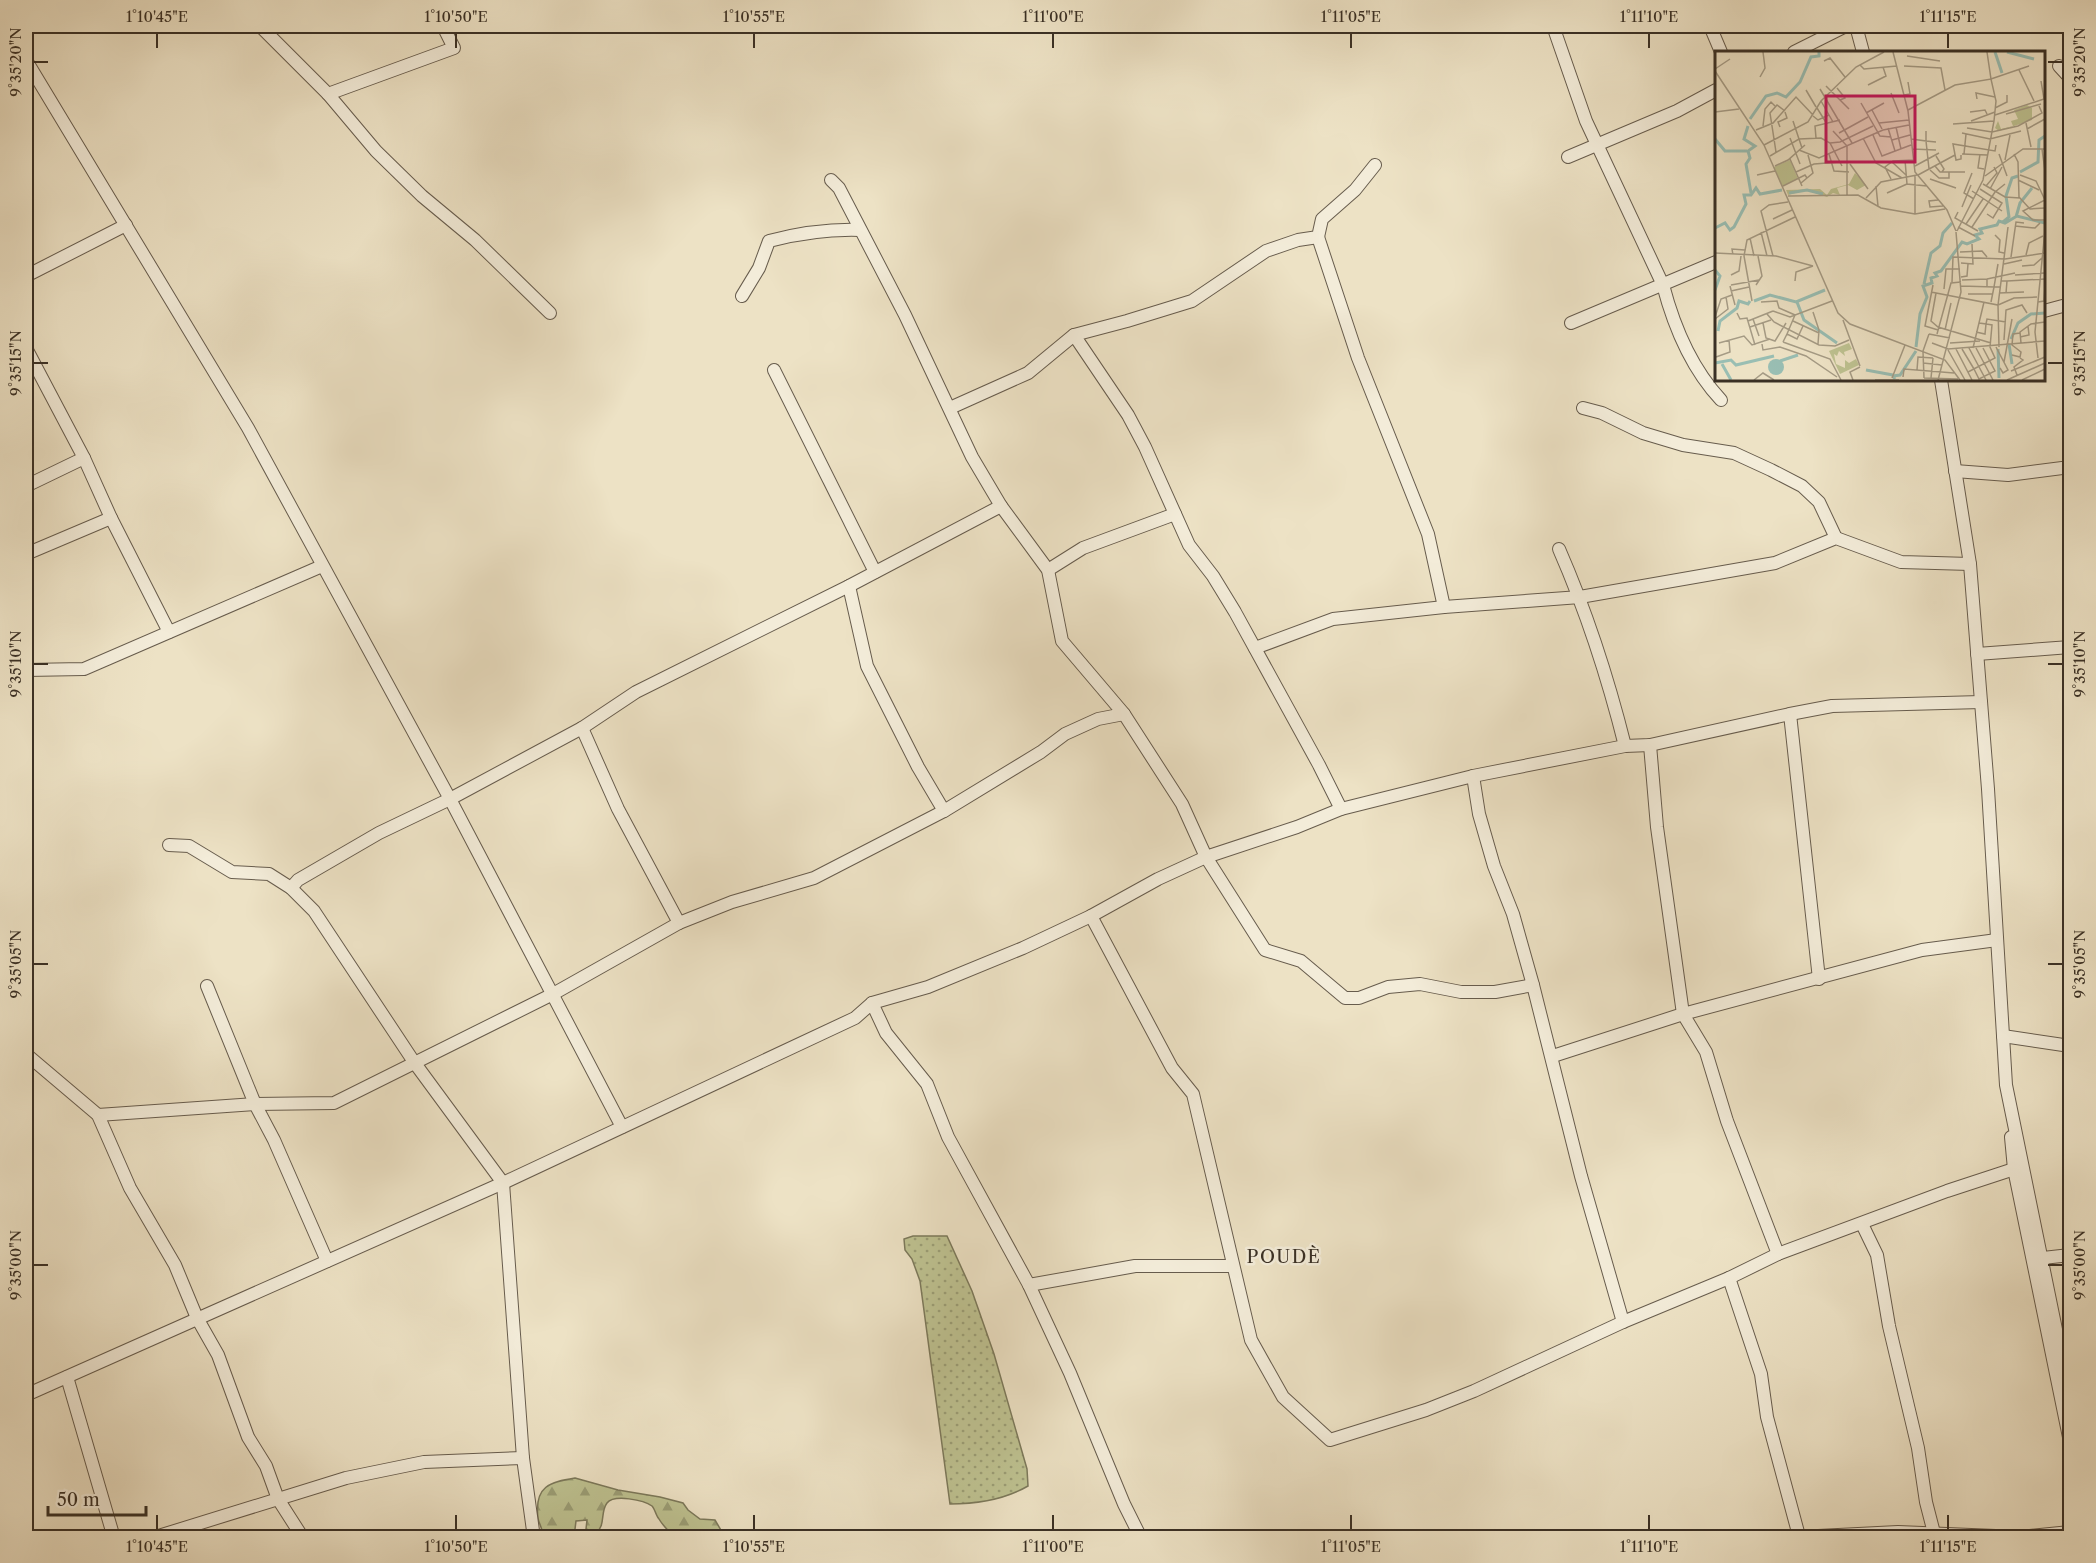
<svg xmlns="http://www.w3.org/2000/svg" width="2096" height="1563" font-family="'Libre Caslon Text',serif">
  <style>
    .grass { fill: url(#grass-dots); stroke: #7c795b; stroke-width: 1.5 }
    .forest { fill: url(#forest-firs); stroke: #7c795b; stroke-width: 1.5 }
    .lines { fill: none; stroke-linecap: round; stroke-linejoin: round }
    .street-casing { stroke: #675c4d; stroke-width: 14 }
    .street { stroke: #f3ecd9; stroke-width: 12 }
    .ticks { fill: none; stroke: #3a3025; stroke-width: 2 }
    .labels { text-anchor: middle; stroke-width: 5; stroke-linejoin: round; paint-order: stroke }
    .quarter-label { font-size: 18px; letter-spacing: 1.5px; fill: #3a3025; stroke: #f3ecd9 }
    .inset-river { fill: none; stroke: #99beb3; stroke-width: 3 }
    .inset-road { fill: none; stroke: #a59b85; stroke-width: 1.5 }
    .view { fill: #c2185b; fill-opacity: 0.15; stroke: #c2185b; stroke-width: 3 }
    .inset-edge { fill: none; stroke: #3a3025; stroke-width: 3 }
    .neatline { fill: none; stroke: #3a3025; stroke-width: 2 }
    .ticks-label { font-size: 15px; text-anchor: middle; fill: #3a3025 }
  </style>
  <defs>
    <pattern id="grass-dots" width="8" height="8" patternUnits="userSpaceOnUse" patternTransform="scale(1.5)"><rect width="8" height="8" fill="#bec291"/><path d="M2 2h.1M6 6h.1" fill="none" stroke="#9b9e76" stroke-width="1.8" stroke-linecap="round"/></pattern>
    <pattern id="forest-firs" width="22" height="20" patternUnits="userSpaceOnUse" patternTransform="scale(1.5)"><rect width="22" height="20" fill="#bec291"/><path d="M5 1l3.5 6h-7zM16 11l3.5 6h-7z" fill="#9b9e76"/></pattern>
  </defs>
  <rect width="100%" height="100%" fill="#ede2c5"/>
  <filter id="stains"><feTurbulence type="fractalNoise" baseFrequency=".00333" numOctaves="4"/><feColorMatrix values="0 0 0 0 .2 0 0 0 0 .09 0 0 0 0 .02 0 0 0 .5 -.17"/></filter>
  <radialGradient id="worn" r=".72"><stop offset=".6" stop-color="#630" stop-opacity="0"/><stop offset="1" stop-color="#630" stop-opacity=".3"/></radialGradient>
  <path class="grass" d="M913 1236H947L972 1291 994 1354 1027 1469 1028 1486C1004 1500 977 1504 950 1504L920 1281 912 1259 905 1250 904 1239Z"/>
  <path class="forest" d="M575 1478 618 1490 660 1497 683 1503 688 1510 700 1519 715 1520 725 1537H674C669 1531 663 1526 659 1519 656 1516 655 1509 652 1506 644 1500 614 1494 607 1503 600 1512 606 1525 596 1533L586 1529 587 1520 576 1521 574 1537 543 1536C543 1528 539 1525 538 1518 534 1486 550 1482 575 1478Z"/>
  <g class="lines">
    <g class="street-casing">
      <g id="street">
        <path d="M260 26 328 94 376 151 422 196 475 240 550 313"/>
        <path d="M1553 26 1586 121 1663 285C1674 327 1691 368 1721 400"/>
        <path d="M1710 26 1721 52"/>
        <path d="M1856 26 1863 52"/>
        <path d="M1794 52 1846 26"/>
        <path d="M26 60 248 428 450 799 622 1127"/>
        <path d="M2059 66 2070 78"/>
        <path d="M328 94 454 48 443 26"/>
        <path d="M1568 157 1677 111 1716 90"/>
        <path d="M831 180 839 188 905 315 972 457 1001 506 1048 570 1062 641 1124 714 1182 804 1206 857 1265 950 1301 961 1345 998H1359L1388 987 1420 984 1461 992H1495L1533 985"/>
        <path d="M1318 237 1358 358 1428 534 1444 607"/>
        <path d="M26 276 126 225"/>
        <path d="M742 296 759 268 769 241C800 233 828 229 860 230"/>
        <path d="M2044 311 2070 304"/>
        <path d="M1571 323 1716 262"/>
        <path d="M1074 335 1128 415 1145 447 1189 545 1213 576 1235 612 1319 765 1341 809"/>
        <path d="M26 348 84 458 111 518 169 632"/>
        <path d="M774 370 875 572"/>
        <path d="M1941 380 1970 564 1988 789 2006 1085 2070 1398"/>
        <path d="M950 408 1028 373 1074 335 1127 321 1192 301 1266 251 1298 240 1318 237 1322 219 1355 190 1375 165"/>
        <path d="M1583 408 1602 413 1643 433 1683 445 1734 453 1771 470 1802 486 1819 502 1836 538"/>
        <path d="M1955 471 2008 475 2070 467"/>
        <path d="M26 486 84 458"/>
        <path d="M1559 549C1587 613 1608 678 1625 746"/>
        <path d="M26 554 111 518"/>
        <path d="M1048 570 1083 548 1175 514"/>
        <path d="M849 586 867 666 918 767 944 811"/>
        <path d="M1255 648 1333 619 1444 607 1580 597 1775 563 1836 538 1901 562 1970 564"/>
        <path d="M1977 654 2070 647"/>
        <path d="M26 670 84 669 322 566"/>
        <path d="M1790 714 1819 979"/>
        <path d="M582 728 618 809 679 923"/>
        <path d="M1650 745 1657 827 1683 1014 1706 1052 1727 1121 1778 1254"/>
        <path d="M1473 776 1479 814 1494 866 1513 914 1533 985 1581 1176 1623 1322"/>
        <path d="M169 845 189 846 232 872 269 874 291 888 314 911 414 1062 503 1183 523 1458 534 1538"/>
        <path d="M291 888 298 880 379 833 450 799 582 728 636 692 849 586 1001 506"/>
        <path d="M1091 916 1172 1068 1193 1094 1251 1340 1283 1397 1330 1440 1426 1410 1474 1391 1623 1322 1729 1278 1778 1254 1947 1191 2014 1169"/>
        <path d="M207 986 255 1104 274 1140 327 1261"/>
        <path d="M872 1003 886 1033 927 1084 948 1137 1029 1285 1070 1373 1124 1504 1141 1538"/>
        <path d="M2003 1036 2070 1046"/>
        <path d="M26 1054 98 1115 130 1188 175 1265 197 1318 218 1355 248 1437 266 1466 278 1499 303 1538"/>
        <path d="M1553 1056 1683 1014 1922 950 1997 940"/>
        <path d="M98 1115 255 1104 334 1103 553 994 679 923 732 902 814 878 944 811 1041 752 1065 734 1098 719 1124 714"/>
        <path d="M2011 1137 2014 1169 2070 1442"/>
        <path d="M1862 1224 1877 1255 1889 1326 1918 1448 1926 1502 1934 1533"/>
        <path d="M2043 1258 2070 1255"/>
        <path d="M1729 1278 1761 1374 1767 1417 1799 1536"/>
        <path d="M1029 1285 1135 1266H1233"/>
        <path d="M67 1377 114 1538"/>
        <path d="M26 1395 503 1183 855 1018 872 1003 928 987 1023 948 1091 916 1158 879 1206 857 1297 827 1341 809 1473 776 1625 746 1650 745 1790 714 1832 706 1981 702"/>
        <path d="M152 1538 346 1478 424 1462 523 1458"/>
        <path d="M1776 1538 1898 1532 2020 1537 2070 1532"/>
      </g>
    </g>
    <use href="#street" class="street"/>
  </g>
  <path class="ticks" d="M157 33V48M456 33V48M754 33V48M1053 33V48M1351 33V48M1649 33V48M1948 33V48M33 62H48M2048 62H2063M33 363H48M2048 363H2063M33 664H48M2048 664H2063M33 964H48M2048 964H2063M33 1265H48M2048 1265H2063M157 1515V1530M456 1515V1530M754 1515V1530M1053 1515V1530M1351 1515V1530M1649 1515V1530M1948 1515V1530"/>
  <g class="labels">
    <g class="quarter-label">
      <text x="1284" y="1263">POUDÈ</text>
    </g>
  </g>
  <g transform="translate(1715 51)">
    <rect width="330" height="330" fill="#ede2c5"/>
    <path d="M75 109 83 128 67 135 59 116ZM134 292 137 298 129 301 130 305 124 300 122 305 119 303 121 313 130 317V309L134 312 141 308 144 314 125 323 114 300Z" fill="#bec291"/>
    <path d="M312 54 317 57V69L284 80 280 77 283 70 286 78 298 75 296 70 303 68 299 59ZM140 122 151 134 142 139 133 134 122 137 125 144 118 142 112 146 91 139 73 144 71 139 105 138 112 144 116 138 134 133Z" fill="#bec291"/>
    <path d="M53 316a8 8 0 1 1 16 0a8 8 0 1 1-16 0Z" fill="#99beb3"/>
    <path class="inset-river" d="M280 1 287 22M292 1 319 8M35 68 51 45 62 42 71 46 85 31 96 6 104 5V1M33 75 29 88 40 95 33 100 35 107 31 113 36 142M0 88 10 100H32M305 121 323 111 324 89 330 85M74 142 92 139 108 143M301 166 305 152 317 137M288 171 294 166 291 145 297 127 303 125M0 177 10 172 15 179 19 176 31 153 29 144H36L41 137 45 143 67 139M0 219 5 225 0 239M209 233 216 202 225 195 228 182 237 172M39 250 55 244 81 251 110 239M82 251 89 269 122 292M3 280 5 270 22 257 24 250 33 253 35 250M296 288 303 272 316 263 330 262M294 293 297 313M201 296 205 263 212 246 208 235 217 232 216 227 222 225 220 222 226 220 247 191 252 193 264 188 260 184 267 182 265 178 282 174 284 170 290 172 302 165 330 172M283 298 284 327M65 310 83 304M0 312 16 309 21 314 59 305M7 313 16 329M151 319 178 324M180 328 178 325 185 324 201 300"/>
    <path class="inset-road" d="M178 1 193 60 200 121 232 159 241 180M272 1 276 28 314 15M192 5 225 10M109 10 115 7 130 26M145 14 149 18 182 15M189 15 226 17 230 39M0 18 15 8M304 19 319 50M0 20 49 94 123 262 135 273 230 309 245 329M45 26 50 17 48 1M153 34 171 25 168 16M111 35 134 58M122 37 130 47 125 49M105 38 137 92M91 39 101 56M176 42 184 62M189 44 195 43 193 31M262 48 261 42 280 46M106 50 118 71M146 52 165 85 176 86M102 57 112 73M280 57 292 51V44M157 59 167 78M193 59 240 34 276 28 281 50 279 70 268 129 242 180M0 61 24 58M255 61 270 59 272 63M151 62 169 52M291 63 326 53M280 64 329 48 326 30M98 65 103 69 114 64M78 70 87 97M256 70 280 61M164 72 194 69M311 72 316 96M238 73 279 70M48 75 50 58 56 51 60 55M65 76 63 71 72 67 70 61M181 76 186 98M173 77 180 100M252 77 277 81 303 75 327 62 324 55M312 78 330 68M41 79 58 72 81 46 98 64M118 80 132 95V144M211 80V90L221 91M124 82 153 66M247 82 275 88 306 80M158 84 167 105 196 94M75 87 85 113M101 87 100 75 125 69M148 87 161 112 187 127M196 88 211 90 214 118M177 89 195 84M115 92 125 91 158 75M49 94 93 71 106 50 141 16 169 1M197 98 221 99M327 98 330 120M84 99 104 107 168 79 194 74M61 101 55 62 62 54 70 60M114 103 119 120 134 121M247 103 272 104M249 103 251 83M265 103 263 117 269 118M284 103 292 125M299 103 303 111 304 146 315 158 330 157M246 104V108L241 109 238 93 280 100 281 94M55 105 84 88 106 87 115 92 127 115M221 105 229 118 227 121M75 108 87 135M190 109 192 133 212 135M290 109 295 84M177 111 191 124M135 113 153 138M60 115 73 109 90 94M200 115 224 102M220 115 225 121H250M215 119 224 127H234V121M81 121 99 113 125 111M257 122 249 142 259 148M42 124 60 120M200 124V163M203 124 240 104M305 124 321 130 330 149M270 125 308 98H330M176 128 170 116 178 110 199 109M215 128 241 137M303 129 324 139M86 132 98 122 93 104M268 133 290 146 305 147M68 135 90 124 92 127M161 135 163 155M271 135 282 122 279 116M265 138 287 152 278 167 272 163M275 138 287 116M257 140 287 160M172 142 192 133M73 145 143 144 166 157 200 163 230 158M151 147 166 131 202 124M223 149 214 150 215 156 228 155M330 149 308 160 318 169H330M247 156 256 134M243 161 240 167 263 180M58 168 77 159M251 173 268 148M300 175 320 177 325 172M243 176 260 185M257 176 280 141 290 133M46 181 52 205M280 184 285 189 284 201 289 202M35 187 39 205M245 201 267 200 272 206M0 202 61 205 98 215M18 204 17 198 30 199M311 204 314 192 328 185M58 205 46 160 54 154 73 151M296 206 301 171 309 172M246 212 258 213 257 193M289 213 307 209M307 215 319 214 327 207M16 224 24 220 26 205M300 224 330 222M246 226 252 225 253 213M272 228 300 222M247 229 272 228V235M80 230 81 221 98 215M286 230H292L291 242M292 230 330 228M237 231 238 206 290 208 330 202M16 234 44 229M41 234 47 225 43 205M218 234 210 275 223 279M15 235 20 254M246 235 279 236 283 213M229 238 231 218H245M16 240 34 236M216 241 283 254 293 176M221 242 216 270 223 276 276 292M284 242 309 241M253 243H277M37 250 29 205 32 189 80 166M46 251 62 250 64 257 80 264 72 283M276 251 279 236H285M323 251 329 250 330 236M58 260 75 266 117 250M98 261 104 279 103 293M22 262 25 268 32 267 40 294M52 263 59 271 104 294 120 295 134 289M0 266 6 248 17 244M0 268 13 258 11 246M38 268 44 285M128 269 145 315M33 270 58 260M78 270 104 282M48 272 51 287 60 290 71 272M35 276 56 269M230 279 236 252M261 281 270 283 271 273 264 272M214 283 235 287M222 283 236 232 246 231M305 286 314 284 313 275M289 289 291 259 307 254 312 262M68 291 115 308 126 329M68 291 72 283 82 288 88 275M4 292 29 285 37 294 55 288M217 292 233 298 330 290M235 292 265 290M306 292 305 281 316 273 330 271M47 293 48 299 65 296 91 305 122 326M281 296 293 319 288 322 285 317M284 296 283 254 299 247 322 246M254 297 271 329M258 297 269 251M261 297 278 329M241 298 257 329M247 298 259 318M233 299 250 329M208 300 214 283M208 301 209 327M297 304 305 306 306 301 297 294 298 283 305 282M1 306 15 301 14 289M323 307 320 281 330 179M289 311 297 268M208 312 227 314M259 318 264 328 280 320 268 297M202 319 203 306 218 307M296 320 330 306M253 321 280 307 275 296 277 274 271 273 272 268 291 271M302 324 299 316 308 309 305 307M188 326 189 318 239 322M177 327 190 294M209 327 243 328M216 327 218 307M39 329 48 322 59 329M138 329 135 321 145 316M160 329H184M223 329 246 241 241 181M292 329 330 312M307 329 330 318"/>
    <path class="view" d="M111 45H200V111H111Z"/>
    <rect width="330" height="330" class="inset-edge"/>
  </g>
  <rect width="2096" height="1563" fill="none" stroke="#ede2c5" stroke-width="66"/>
  <path d="M48 1506v9h98v-9" fill="none" stroke="#3a3025" stroke-width="3"/>
  <text x="57" y="1506" font-size="18" fill="#3a3025" stroke="#f3ecd9" stroke-width="4.5" paint-order="stroke">50 m</text>
  <rect x="33" y="33" width="2030" height="1497" class="neatline"/>
  <g class="ticks-label">
    <text x="157" y="22">1°10'45"E</text>
    <text x="456" y="22">1°10'50"E</text>
    <text x="754" y="22">1°10'55"E</text>
    <text x="1053" y="22">1°11'00"E</text>
    <text x="1351" y="22">1°11'05"E</text>
    <text x="1649" y="22">1°11'10"E</text>
    <text x="1948" y="22">1°11'15"E</text>
    <text transform="translate(16 62) rotate(-90)" y="5">9°35'20"N</text>
    <text transform="translate(2080 62) rotate(-90)" y="5">9°35'20"N</text>
    <text transform="translate(16 363) rotate(-90)" y="5">9°35'15"N</text>
    <text transform="translate(2080 363) rotate(-90)" y="5">9°35'15"N</text>
    <text transform="translate(16 664) rotate(-90)" y="5">9°35'10"N</text>
    <text transform="translate(2080 664) rotate(-90)" y="5">9°35'10"N</text>
    <text transform="translate(16 964) rotate(-90)" y="5">9°35'05"N</text>
    <text transform="translate(2080 964) rotate(-90)" y="5">9°35'05"N</text>
    <text transform="translate(16 1265) rotate(-90)" y="5">9°35'00"N</text>
    <text transform="translate(2080 1265) rotate(-90)" y="5">9°35'00"N</text>
    <text x="157" y="1552">1°10'45"E</text>
    <text x="456" y="1552">1°10'50"E</text>
    <text x="754" y="1552">1°10'55"E</text>
    <text x="1053" y="1552">1°11'00"E</text>
    <text x="1351" y="1552">1°11'05"E</text>
    <text x="1649" y="1552">1°11'10"E</text>
    <text x="1948" y="1552">1°11'15"E</text>
  </g>
  <rect width="100%" height="100%" filter="url(#stains)"/>
  <rect width="100%" height="100%" fill="url(#worn)"/>
</svg>
